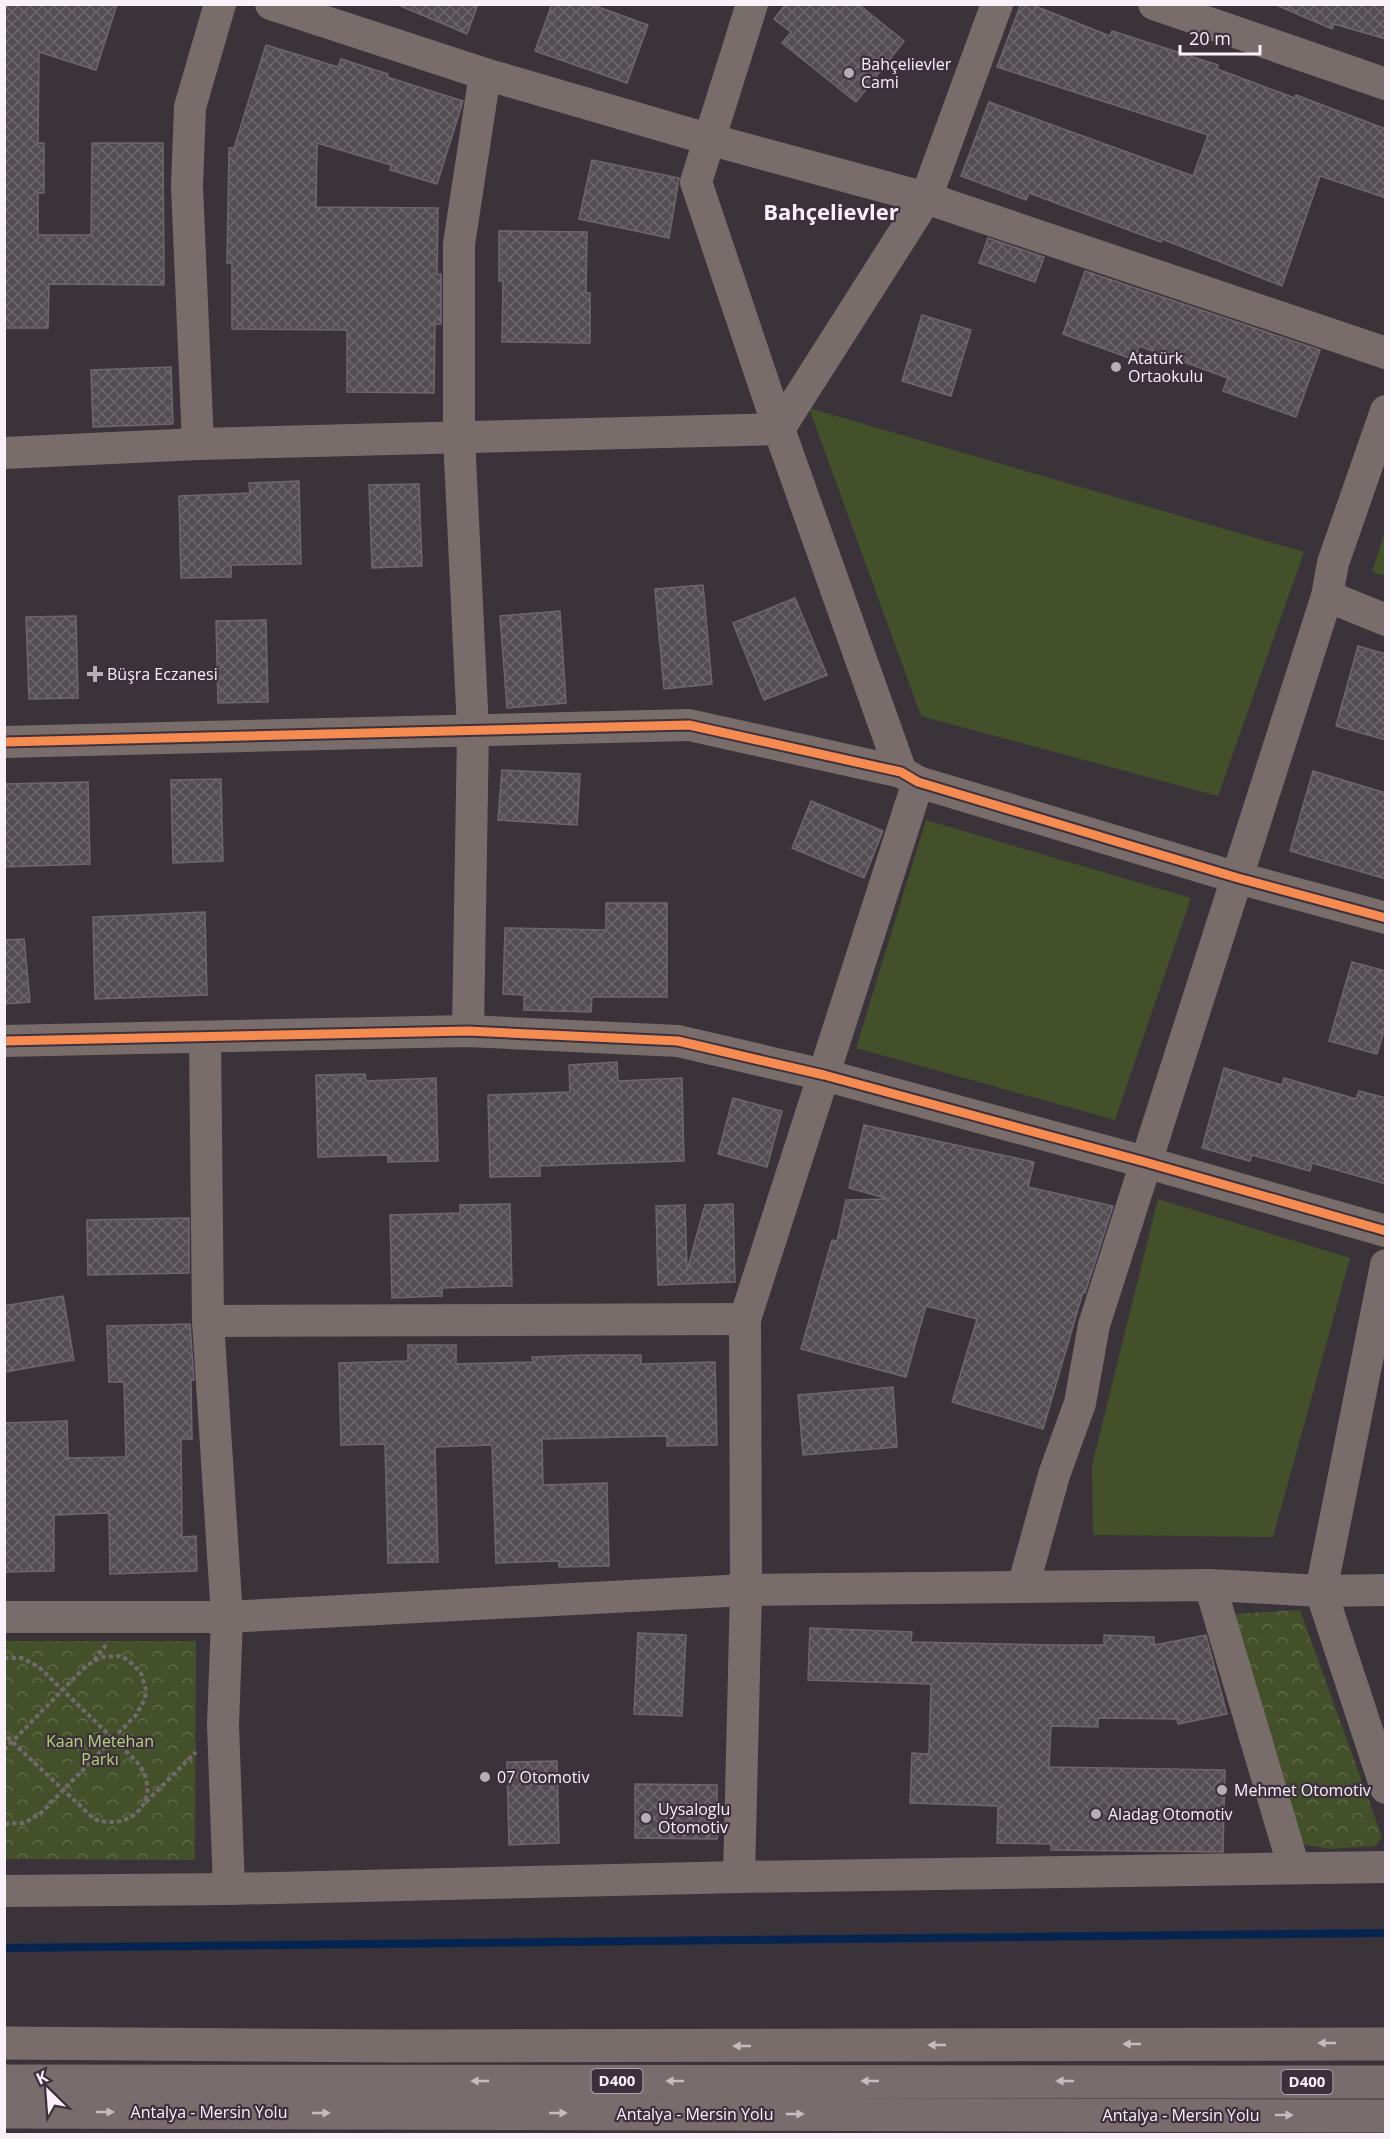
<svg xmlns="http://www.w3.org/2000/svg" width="1390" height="2139" font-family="'Open Sans',sans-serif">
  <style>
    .grass { fill: #445029 }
    .forest { fill: url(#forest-crowns) }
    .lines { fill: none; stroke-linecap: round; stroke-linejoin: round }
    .stream { stroke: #052450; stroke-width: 8 }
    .building { fill: url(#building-cross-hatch); stroke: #6d676d; stroke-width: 1.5 }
    .path { stroke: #71696b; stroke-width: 4; stroke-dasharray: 4.5 3; stroke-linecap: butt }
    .minor { stroke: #786d6b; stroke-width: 32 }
    .tertiary { stroke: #786d6b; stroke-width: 33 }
    .trunk { stroke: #786c6c; stroke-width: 33 }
    .cycleway-casing { stroke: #3d303d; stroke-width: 13 }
    .cycleway { stroke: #f68b52; stroke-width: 9 }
    .oneway { fill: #c5bcc1 }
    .poi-dot { fill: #b6aeb7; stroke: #3d303d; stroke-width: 2 }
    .labels { text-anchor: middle; stroke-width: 4.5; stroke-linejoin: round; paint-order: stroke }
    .shield { fill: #3d303d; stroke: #c1b7c1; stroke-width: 1.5 }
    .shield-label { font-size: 15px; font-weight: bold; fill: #f9f1fa }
    .poi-label { font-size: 16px; fill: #f9f1fa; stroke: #3d303d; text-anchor: start }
    .park-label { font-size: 16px; fill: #b6d476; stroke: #3d303d }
    .street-label { font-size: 16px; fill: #f9f1fa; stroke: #3d303d }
    .district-label { font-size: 22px; font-weight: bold; fill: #f9f1fa; stroke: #3d303d }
  </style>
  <defs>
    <pattern id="forest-crowns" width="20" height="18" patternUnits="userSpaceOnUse" patternTransform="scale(1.5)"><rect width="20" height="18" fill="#445029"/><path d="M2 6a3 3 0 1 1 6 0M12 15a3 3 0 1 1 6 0" fill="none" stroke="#606a49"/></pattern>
    <pattern id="building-cross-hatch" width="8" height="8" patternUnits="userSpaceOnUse" patternTransform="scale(1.5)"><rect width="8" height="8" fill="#534d53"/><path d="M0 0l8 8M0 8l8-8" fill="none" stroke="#6c676d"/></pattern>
  </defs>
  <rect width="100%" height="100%" fill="#3a333a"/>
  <g class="grass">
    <path d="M809 408 1304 552 1218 796 921 716Z"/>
    <path d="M1385 531V576L1372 572Z"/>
    <path d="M926 820 1191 898 1115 1120 856 1048Z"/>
    <path d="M1158 1199 1350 1258 1273 1537 1093 1535 1092 1465Z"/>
  </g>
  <g class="forest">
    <path d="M1300 1610 1382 1837 1375 1846 1328 1849 1301 1844 1214 1615Z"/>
    <path d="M5 1641H196L195 1860 5 1859Z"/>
  </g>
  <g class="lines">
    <path class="stream" d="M4 1948 1386 1933"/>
  </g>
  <g class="building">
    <path d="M4 4H117L96 70 39 52 38 143H44V193H38V235H91L92 143H163L164 285 49 284 48 328H4Z"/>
    <path d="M396 4H478L467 34Z"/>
    <path d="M552 4H590L648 25 627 83 535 51Z"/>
    <path d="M786 4H858L904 41 856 102 782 43 791 32 774 19Z"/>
    <path d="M1021 4H1030L1110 36 1112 31 1218 65 1217 69 1295 98 1296 95 1386 129V198L1320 176 1282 286 1162 239 1161 242 1029 193 1026 200 961 176 989 102 1193 176 1208 135 997 67Z"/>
    <path d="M1274 4H1386V39L1334 24 1332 29Z"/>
    <path d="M266 45 338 67 341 59 388 74 387 77 463 101 437 184 390 170 391 165 317 143 316 207 438 208 437 274H441V324H435L434 393 347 392V330L232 329V263H227L229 148H234Z"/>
    <path d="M592 160 679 178 669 238 579 219Z"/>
    <path d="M499 231 587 232 586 293H590V343L502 342 503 281H499Z"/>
    <path d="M988 238 1044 257 1035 282 979 263Z"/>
    <path d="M1085 271 1320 350 1296 417 1223 391 1228 378 1139 346 1135 360 1063 334Z"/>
    <path d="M922 315 971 330 951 396 902 381Z"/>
    <path d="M171 367 173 424 93 427 91 370Z"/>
    <path d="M299 481 301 564 231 565V577L181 578 179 496 250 493 249 483Z"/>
    <path d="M419 484 422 566 372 568 369 485Z"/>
    <path d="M703 585 712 684 664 689 655 589Z"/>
    <path d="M795 598 827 675 764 700 733 623Z"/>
    <path d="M560 611 566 703 507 708 500 616Z"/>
    <path d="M76 616 78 698 29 699 26 617Z"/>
    <path d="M266 620 268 702 218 703 216 621Z"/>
    <path d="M1358 646 1386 654V740L1336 726Z"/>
    <path d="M502 770 580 774 577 825 498 820Z"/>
    <path d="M1313 771 1386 793V879L1290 851Z"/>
    <path d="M221 779 223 861 173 863 171 780Z"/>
    <path d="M88 782 90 864 4 867V784Z"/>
    <path d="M811 801 883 831 864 878 792 848Z"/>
    <path d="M606 903H667V997H592L591 1012 524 1010V995L503 994 505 928 606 930Z"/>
    <path d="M205 912 207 995 95 999 93 917Z"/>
    <path d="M24 939 30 1002 4 1004V940Z"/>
    <path d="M1352 962 1386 971V1024L1377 1054 1329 1041Z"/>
    <path d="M617 1062 618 1081 682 1078 684 1161 540 1166V1176L490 1177 488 1095 570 1092 569 1065Z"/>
    <path d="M1224 1068 1282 1085 1284 1078 1356 1099 1359 1091 1386 1098V1184L1312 1163 1310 1171 1252 1155 1250 1161 1202 1148Z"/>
    <path d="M365 1074 366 1081 436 1078 438 1161 388 1162V1155L318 1157 316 1075Z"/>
    <path d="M733 1098 782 1111 767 1167 718 1154Z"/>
    <path d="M864 1125 1034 1162 1028 1187 1113 1206 1085 1293 1083 1292 1043 1429 952 1402 977 1319 926 1306 906 1377 801 1349 832 1240 837 1241 846 1200 889 1199 849 1188Z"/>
    <path d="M510 1204 512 1286 442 1288V1296L392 1298 390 1215 460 1213V1205Z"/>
    <path d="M733 1204 735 1282 658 1285 656 1206 685 1205 687 1271 705 1205Z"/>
    <path d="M189 1218V1273L88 1275 87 1220Z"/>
    <path d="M63 1296 74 1360 4 1372V1306Z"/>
    <path d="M190 1324 194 1380H191L192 1439H181L182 1537 196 1536 197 1571 110 1574 109 1513 54 1515V1571L4 1572V1423L67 1421 68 1458 126 1457 124 1382H109L107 1326Z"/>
    <path d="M408 1345H456V1364L533 1362 532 1357 583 1355H641V1364L715 1362 717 1445 667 1446V1436L542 1439 543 1485 607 1483 609 1566 559 1567V1561L496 1563 492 1445 435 1447 438 1562 388 1563 385 1444 341 1445 339 1363 408 1361Z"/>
    <path d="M893 1387 897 1447 803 1455 798 1395Z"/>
    <path d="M810 1628 912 1632 911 1642 1050 1645H1104V1635L1154 1637V1645L1206 1635 1227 1714 1178 1724 1177 1719 1098 1718V1727L1051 1726 1049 1767 1225 1770 1223 1852 1051 1850V1844L997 1843 998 1806 910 1803 912 1753 929 1754 931 1684 808 1680Z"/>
    <path d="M638 1633 686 1635 682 1716 634 1714Z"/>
    <path d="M557 1761 559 1843 509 1845 507 1762Z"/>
    <path d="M635 1784 717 1785V1839L635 1838Z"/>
  </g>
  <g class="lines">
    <g class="path">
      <path d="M4 1658H22L39 1667 137 1762C164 1796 134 1833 94 1819L4 1734"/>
      <path d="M94 1660 106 1645"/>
      <path d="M4 1750 86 1666 101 1657 120 1656 128 1660 141 1673 146 1690 145 1699 136 1715 40 1814 24 1823 4 1824"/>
      <path d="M146 1802 196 1752"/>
    </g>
    <g class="minor">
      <path d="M271 4 485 74 708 139 926 198 1386 353"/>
      <path d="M752 4 696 182 779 429 901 772"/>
      <path d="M1154 4 1386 84"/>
      <path d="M198 444 187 186 190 107 220 4"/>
      <path d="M4 453 198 444 779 429 926 198 997 4"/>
      <path d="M1327 596 1386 620"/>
      <path d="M4 742 689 725 901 772 918 782 1238 878 1386 918"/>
      <path d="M468 1031 473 730 459 437V244L485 74"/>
      <path d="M205 1037 208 1321 227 1617 223 1725 229 1889"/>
      <path d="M4 1041 468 1031 678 1041 824 1075 1145 1162 1386 1231"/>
      <path d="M1386 1265 1321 1591 1386 1788"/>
      <path d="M208 1321 745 1319"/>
      <path d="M1210 1585 1294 1868"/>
      <path d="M1023 1587 1054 1475 1080 1403 1094 1325 1327 596 1333 563 1386 411"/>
      <path d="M4 1617H227L746 1590 1210 1585 1321 1591 1386 1590"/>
      <path d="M739 1877 746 1590 745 1319 918 782"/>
      <path d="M4 1891 229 1889 739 1877 1386 1867"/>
    </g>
    <path class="tertiary" d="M4 2043 399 2046 1386 2044"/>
    <g class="trunk">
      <path d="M4 2081 1386 2082"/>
      <path d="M4 2112 1386 2116"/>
    </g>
    <g class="cycleway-casing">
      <g id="cycleway">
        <path d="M4 742 689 725 901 772 918 782 1238 878 1386 918"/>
        <path d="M4 1041 468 1031 678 1041 824 1075 1145 1162 1386 1231"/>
      </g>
    </g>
    <use href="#cycleway" class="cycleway"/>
  </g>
  <defs><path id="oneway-solid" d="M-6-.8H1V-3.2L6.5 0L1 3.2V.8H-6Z" transform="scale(1.5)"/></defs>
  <g class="oneway">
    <use href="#oneway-solid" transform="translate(1327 2043) rotate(180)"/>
    <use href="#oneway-solid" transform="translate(1132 2044) rotate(180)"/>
    <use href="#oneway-solid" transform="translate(937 2045) rotate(180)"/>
    <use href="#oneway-solid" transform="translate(742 2046) rotate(-180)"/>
    <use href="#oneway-solid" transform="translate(480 2081) rotate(-180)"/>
    <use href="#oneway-solid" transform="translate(675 2081) rotate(-180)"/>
    <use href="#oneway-solid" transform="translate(870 2081) rotate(-180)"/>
    <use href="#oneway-solid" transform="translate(1065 2081) rotate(-180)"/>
    <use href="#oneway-solid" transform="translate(105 2112)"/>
    <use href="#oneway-solid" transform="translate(321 2113)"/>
    <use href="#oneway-solid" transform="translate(558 2113)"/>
    <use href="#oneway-solid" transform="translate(795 2114)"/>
    <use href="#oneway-solid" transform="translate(1284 2115) rotate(1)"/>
  </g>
  <g class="poi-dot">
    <circle cx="849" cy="73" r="6"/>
    <circle cx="1116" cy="367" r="6"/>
    <path d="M92 665h6v6h6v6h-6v6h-6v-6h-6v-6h6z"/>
    <circle cx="485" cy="1777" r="6"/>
    <circle cx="1222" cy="1790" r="6"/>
    <circle cx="1096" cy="1814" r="6"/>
    <circle cx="646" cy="1818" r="6"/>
  </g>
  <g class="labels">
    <g class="shield">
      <rect x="591.5" y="2069" width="51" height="24" rx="4.5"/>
      <rect x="1281.5" y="2070" width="51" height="24" rx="4.5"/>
    </g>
    <g class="shield-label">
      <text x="617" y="2086">D400</text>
      <text x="1307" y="2087">D400</text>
    </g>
    <g class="poi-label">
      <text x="861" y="70">Bahçelievler<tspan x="861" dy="18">Cami</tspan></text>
      <text x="1128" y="364">Atatürk<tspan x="1128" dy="18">Ortaokulu</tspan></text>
      <text x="107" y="680">Büşra Eczanesi</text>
      <text x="497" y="1783">07 Otomotiv</text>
      <text x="1234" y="1796">Mehmet Otomotiv</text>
      <text x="658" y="1815">Uysaloglu<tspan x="658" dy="18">Otomotiv</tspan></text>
      <text x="1108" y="1820">Aladag Otomotiv</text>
    </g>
    <g class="park-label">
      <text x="100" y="1747">Kaan Metehan<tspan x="100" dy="18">Parkı</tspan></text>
    </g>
    <g class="street-label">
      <text x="209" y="2118">Antalya - Mersin Yolu</text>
      <text x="695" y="2120">Antalya - Mersin Yolu</text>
      <text x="1181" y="2121">Antalya - Mersin Yolu</text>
    </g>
    <g class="district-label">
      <text x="831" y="220">Bahçelievler</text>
    </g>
  </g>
  <rect width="1390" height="2139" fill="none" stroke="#f9f1fa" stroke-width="12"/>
  <g transform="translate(48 2091) rotate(335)" stroke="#3d303d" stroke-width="4.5" paint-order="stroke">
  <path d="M0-4.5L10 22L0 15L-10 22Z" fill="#f9f1fa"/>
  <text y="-9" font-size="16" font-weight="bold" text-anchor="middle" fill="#f9f1fa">K</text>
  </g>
  <path d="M1180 45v9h80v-9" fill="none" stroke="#f9f1fa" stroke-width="3"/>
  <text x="1189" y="45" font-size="18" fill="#f9f1fa" stroke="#3d303d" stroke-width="4.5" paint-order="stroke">20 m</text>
</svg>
